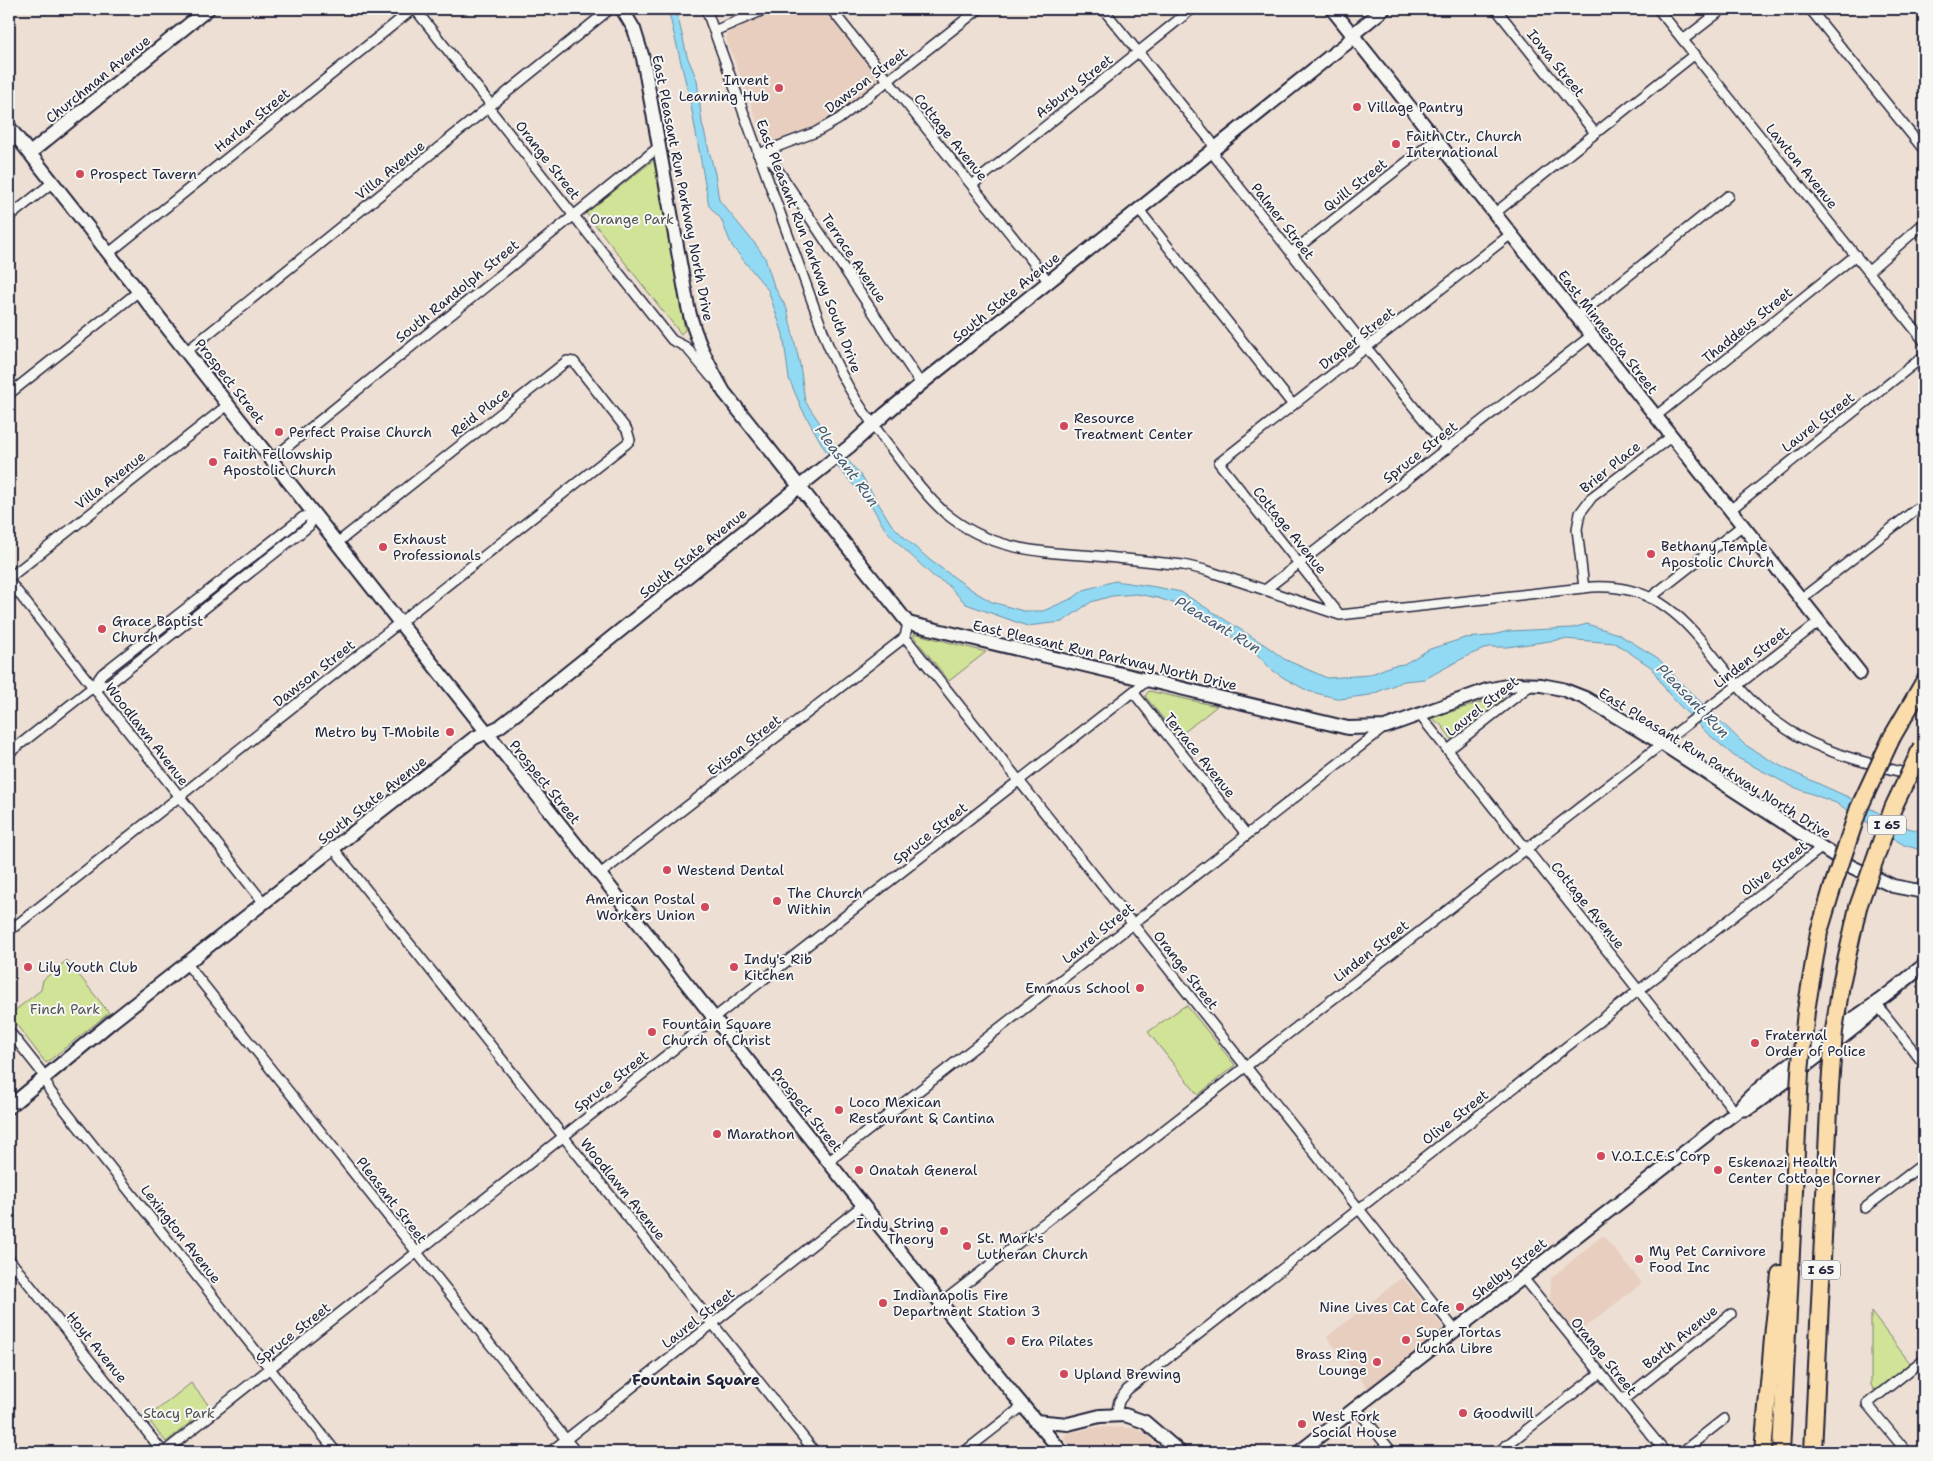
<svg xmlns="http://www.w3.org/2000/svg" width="1933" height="1461" font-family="'Shantell Sans',sans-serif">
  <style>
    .built { fill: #e8cebf }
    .green { fill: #d0e397; stroke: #798269 }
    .water { fill: #92daf3; stroke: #6590a9 }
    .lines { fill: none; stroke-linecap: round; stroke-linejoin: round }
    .street-casing { stroke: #22223b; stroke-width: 12 }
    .secondary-casing { stroke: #22223b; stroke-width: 16 }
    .highway-casing { stroke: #22223b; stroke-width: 20 }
    .street { stroke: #f6f6f2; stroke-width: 9 }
    .secondary { stroke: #f6f6f2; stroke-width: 12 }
    .highway { stroke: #faddab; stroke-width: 16 }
    .highway-bridge-casing { stroke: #22223b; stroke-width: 20; stroke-linecap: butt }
    .highway-bridge { stroke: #faddab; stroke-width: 16 }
    .poi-dot { fill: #d1495b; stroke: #f6f6f2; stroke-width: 2 }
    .labels { text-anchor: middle; stroke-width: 4; stroke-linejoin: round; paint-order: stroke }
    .shield { fill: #f6f6f2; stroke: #626272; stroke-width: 1 }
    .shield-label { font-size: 12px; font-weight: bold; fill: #22223b }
    .street-label { font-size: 14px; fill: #22223b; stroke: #f6f6f2 }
    .poi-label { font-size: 14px; fill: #22223b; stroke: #f6f6f2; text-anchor: start }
    .park-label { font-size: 14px; fill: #4e5252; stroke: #f6f6f2 }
    .water-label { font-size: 15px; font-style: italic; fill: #445972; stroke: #f6f6f2 }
    .neighbourhood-label { font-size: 15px; font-weight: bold; fill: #22223b; stroke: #f6f6f2 }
  </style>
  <rect width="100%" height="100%" fill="#eedfd4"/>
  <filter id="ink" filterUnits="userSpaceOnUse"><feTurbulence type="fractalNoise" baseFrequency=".02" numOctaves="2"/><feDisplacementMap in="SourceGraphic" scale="10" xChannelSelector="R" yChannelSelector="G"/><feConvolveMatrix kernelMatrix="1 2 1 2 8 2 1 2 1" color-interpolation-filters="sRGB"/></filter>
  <g filter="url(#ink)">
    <g class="built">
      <path d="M781 9H824L881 81 839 116 770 143 764 140 726 38 731 28Z"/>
      <path d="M1603 1235 1642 1283 1577 1334 1550 1301 1551 1278Z"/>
      <path d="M1400 1279H1404L1445 1330 1369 1390 1327 1337Z"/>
      <path d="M1099 1427 1132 1428 1143 1432 1165 1452H1075L1063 1437 1068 1433Z"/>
    </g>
    <g class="green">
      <path d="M654 160 685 330 681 334 586 213Z"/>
      <path d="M914 634H917L986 652 949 681 914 637Z"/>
      <path d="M1149 691 1217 706 1178 737 1145 696Z"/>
      <path d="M1497 697 1502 698 1504 700 1453 741 1441 725 1432 718Z"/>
      <path d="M67 960 109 1013 46 1063 9 1015 41 990 43 980Z"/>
      <path d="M1187 1006 1235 1065 1198 1095 1148 1032 1183 1007Z"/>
      <path d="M1871 1312 1910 1363 1876 1390 1873 1389 1871 1385Z"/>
      <path d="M191 1383 210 1407 166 1442 147 1418Z"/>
    </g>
    <path class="water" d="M668 9H676L687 56 697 80 702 123 715 174 719 200 756 245 765 258 774 286 787 309 800 365 805 401 834 444 863 478 891 524 908 541 931 561 975 592 992 602 1023 611H1043L1073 598 1084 590 1115 581 1156 587 1181 592 1268 647 1284 659 1327 678 1369 675 1391 666 1404 664 1430 649 1465 638 1488 636 1509 631 1572 628 1587 624 1618 634 1658 658 1678 680 1744 744 1763 756 1786 769 1848 797 1908 828 1924 832V851L1904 845 1836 803 1791 786 1734 756 1707 733 1678 704 1668 693 1651 667 1615 643 1564 639 1507 647H1489L1469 655 1425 679 1404 681 1370 695 1340 699 1308 691 1284 678 1271 669 1250 647 1176 604 1158 598 1137 594 1112 596 1091 602 1062 622 1027 626 966 604 947 584 934 577 902 547 885 529 870 503 839 469 824 448 802 409 789 379 783 334 768 290 732 246 721 219 709 206 690 100Z"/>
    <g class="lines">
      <g class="street-casing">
        <g id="street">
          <path d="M415 9 488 101 492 112 672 340 686 347 712 378"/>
          <path d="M706 9 828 345C844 385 867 418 893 451 909 472 924 494 944 512 990 551 1040 552 1097 556 1126 559 1155 562 1183 565L1205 570 1340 615 1592 587C1675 583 1699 644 1747 696 1759 709 1773 720 1788 730 1825 755 1881 766 1924 778"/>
          <path d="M831 9 1049 282"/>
          <path d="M1103 9 1211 141 1216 158 1447 449"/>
          <path d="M1496 9 1595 133"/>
          <path d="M1658 9 1924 341"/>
          <path d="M1810 9 1924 150"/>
          <path d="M714 31 766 9"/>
          <path d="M1683 40 1723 9"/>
          <path d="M758 154 772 161 921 384"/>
          <path d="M758 154 816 132 839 119 979 9"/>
          <path d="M972 185 1192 9"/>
          <path d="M1139 210 1293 405"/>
          <path d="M1495 213 1695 54"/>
          <path d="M9 217 53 182"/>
          <path d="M109 253 413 9"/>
          <path d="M1291 253 1436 139"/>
          <path d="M1869 271 1924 223"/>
          <path d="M1577 317 1728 196"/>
          <path d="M187 351 610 9"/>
          <path d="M9 394 139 291"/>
          <path d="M1656 416 1856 255"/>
          <path d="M272 459 660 146"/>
          <path d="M1730 510 1924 356"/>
          <path d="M9 578 229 404"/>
          <path d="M9 581 264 903"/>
          <path d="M1584 588 1577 529 1580 513 1592 497 1672 436"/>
          <path d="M1265 590 1592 335"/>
          <path d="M1650 598 1743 525"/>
          <path d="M1801 599 1924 503"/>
          <path d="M1339 614 1219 463 1511 234"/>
          <path d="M908 623 905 637 1455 1330"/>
          <path d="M93 687 109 684 309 526 315 514"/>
          <path d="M1133 692 1246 834"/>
          <path d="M1419 714 1736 1113"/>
          <path d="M1448 750 1532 684"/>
          <path d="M9 753 93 687 102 674 303 517 315 514"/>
          <path d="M334 849 815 1452"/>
          <path d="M600 874 905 637"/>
          <path d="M9 931 626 444 630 440 627 430 574 362 567 361 337 543"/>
          <path d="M187 964 576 1452"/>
          <path d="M1877 1002 1882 1011 1924 1064"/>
          <path d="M9 1031 40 1070 50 1091 336 1452"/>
          <path d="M829 1161 1385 727"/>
          <path d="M1865 1208 1924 1163"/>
          <path d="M9 1259 163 1452"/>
          <path d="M1523 1278 1665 1452"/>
          <path d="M941 1303 1819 622"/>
          <path d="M1623 1400 1731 1314"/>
          <path d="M1356 1408 1392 1452"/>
          <path d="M1116 1415 1119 1401 1127 1390 1821 848"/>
          <path d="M164 1452 664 1057 1148 680"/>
          <path d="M550 1452 863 1205"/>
          <path d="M964 1452 1023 1406"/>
          <path d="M1498 1452 1600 1373"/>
          <path d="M1682 1452 1724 1419"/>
          <path d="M1907 1452 1867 1404 1924 1359"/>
        </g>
      </g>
      <g class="secondary-casing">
        <g id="secondary">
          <path d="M622 9 634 29 643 58 688 307C695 338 708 364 724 392L908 623 1348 728 1385 727 1487 690 1516 684 1541 685 1562 689 1585 698 1661 743 1852 867 1893 886 1924 892"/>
          <path d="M1332 9 1860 673"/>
          <path d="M9 127 400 623 1014 1395 1062 1452"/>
          <path d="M30 153 208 9"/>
          <path d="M9 1107 113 1021 474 738 499 727 535 699 850 446 885 414 921 384 1329 57 1346 44 1358 30 1384 9"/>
          <path d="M1739 1110C1743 1093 1856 1017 1876 1003 1893 991 1908 978 1924 965"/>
          <path d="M1035 1421 1068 1424 1100 1416 1125 1415 1145 1422 1180 1452"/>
          <path d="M1299 1452 1727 1119 1739 1110 1748 1109 1785 1082 1858 1025 1873 1012 1877 1002"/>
        </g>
      </g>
      <g class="highway-casing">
        <g id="highway">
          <path d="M1892 737 1924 682"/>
          <path d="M1841 984 1858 907"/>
          <path d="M1806 1011 1819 932 1831 892"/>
          <path d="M1763 1452 1774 1327 1780 1274"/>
          <path d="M1781 1452 1798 1111"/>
          <path d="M1813 1452 1830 1087"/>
        </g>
      </g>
      <use href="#street" class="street"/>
      <use href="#secondary" class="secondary"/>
      <use href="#highway" class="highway"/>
      <g class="highway-bridge-casing">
        <g id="highway-bridge">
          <path d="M1831 892 1859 808 1892 737"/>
          <path d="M1858 907 1893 808 1922 747"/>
          <path d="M1830 1087 1834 1031 1841 984"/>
          <path d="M1798 1111 1800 1072 1806 1011"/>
        </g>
      </g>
      <use href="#highway-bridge" class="highway-bridge"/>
    </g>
  </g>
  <g class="poi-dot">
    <circle cx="779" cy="88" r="5"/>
    <circle cx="1357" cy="107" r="5"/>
    <circle cx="1396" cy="144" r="5"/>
    <circle cx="80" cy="174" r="5"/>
    <circle cx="1064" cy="426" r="5"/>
    <circle cx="279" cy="432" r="5"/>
    <circle cx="213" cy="462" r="5"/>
    <circle cx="383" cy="547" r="5"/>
    <circle cx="1651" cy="554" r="5"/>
    <circle cx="102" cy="629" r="5"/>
    <circle cx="450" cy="732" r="5"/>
    <circle cx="667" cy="870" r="5"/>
    <circle cx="777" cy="901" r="5"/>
    <circle cx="705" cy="907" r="5"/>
    <circle cx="28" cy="967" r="5"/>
    <circle cx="734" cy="967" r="5"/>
    <circle cx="1140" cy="988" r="5"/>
    <circle cx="652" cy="1032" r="5"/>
    <circle cx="1755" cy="1043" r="5"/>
    <circle cx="839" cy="1110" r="5"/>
    <circle cx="717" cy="1134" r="5"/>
    <circle cx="1601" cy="1156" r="5"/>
    <circle cx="859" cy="1170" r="5"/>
    <circle cx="1718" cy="1170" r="5"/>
    <circle cx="944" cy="1231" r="5"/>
    <circle cx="967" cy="1246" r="5"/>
    <circle cx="1639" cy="1259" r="5"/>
    <circle cx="883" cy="1303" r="5"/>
    <circle cx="1460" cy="1307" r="5"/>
    <circle cx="1406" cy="1340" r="5"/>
    <circle cx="1011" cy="1341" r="5"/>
    <circle cx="1377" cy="1362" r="5"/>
    <circle cx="1064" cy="1374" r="5"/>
    <circle cx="1463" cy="1413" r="5"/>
    <circle cx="1302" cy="1424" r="5"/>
  </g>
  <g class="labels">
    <g class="shield">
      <rect x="1868" y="815.5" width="38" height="19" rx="4"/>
      <rect x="1802" y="1260.5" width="38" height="19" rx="4"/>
    </g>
    <g class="shield-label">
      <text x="1887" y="829">I 65</text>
      <text x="1821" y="1274">I 65</text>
    </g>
    <g class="street-label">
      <text transform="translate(1556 63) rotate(51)" y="5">Iowa Street</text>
      <text transform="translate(98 79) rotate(-39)" y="5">Churchman Avenue</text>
      <text transform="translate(866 80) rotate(-37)" y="5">Dawson Street</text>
      <text transform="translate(1074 86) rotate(-38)" y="5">Asbury Street</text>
      <text transform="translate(252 120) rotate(-39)" y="5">Harlan Street</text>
      <text transform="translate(951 137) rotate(51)" y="5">Cottage Avenue</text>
      <text transform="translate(548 160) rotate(52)" y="5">Orange Street</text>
      <text transform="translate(1802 166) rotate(51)" y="5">Lawton Avenue</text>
      <text transform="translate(390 170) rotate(-39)" y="5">Villa Avenue</text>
      <text transform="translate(1355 185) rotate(-38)" y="5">Quill Street</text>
      <text transform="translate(683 188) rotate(79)" y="5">East Pleasant Run Parkway North Drive</text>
      <text transform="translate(1283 221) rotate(52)" y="5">Palmer Street</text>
      <text transform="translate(809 246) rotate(69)" y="5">East Pleasant Run Parkway South Drive</text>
      <text transform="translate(854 258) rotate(56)" y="5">Terrace Avenue</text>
      <text transform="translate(457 291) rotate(-39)" y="5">South Randolph Street</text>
      <text transform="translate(1006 297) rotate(-39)" y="5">South State Avenue</text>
      <text transform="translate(1747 325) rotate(-39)" y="5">Thaddeus Street</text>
      <text transform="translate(1608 332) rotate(52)" y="5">East Minnesota Street</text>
      <text transform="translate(1357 338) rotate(-38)" y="5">Draper Street</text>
      <text transform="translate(230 381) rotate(52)" y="5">Prospect Street</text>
      <text transform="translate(480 412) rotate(-38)" y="5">Reid Place</text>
      <text transform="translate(1818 422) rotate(-38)" y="5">Laurel Street</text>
      <text transform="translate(1420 452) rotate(-38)" y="5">Spruce Street</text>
      <text transform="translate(1610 467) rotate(-39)" y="5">Brier Place</text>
      <text transform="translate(110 480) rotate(-38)" y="5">Villa Avenue</text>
      <text transform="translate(1290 530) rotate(51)" y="5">Cottage Avenue</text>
      <text transform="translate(693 553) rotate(-39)" y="5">South State Avenue</text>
      <text transform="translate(1105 655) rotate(13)" y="5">East Pleasant Run Parkway North Drive</text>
      <text transform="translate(1751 657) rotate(-38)" y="5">Linden Street</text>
      <text transform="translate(314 673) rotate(-38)" y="5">Dawson Street</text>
      <text transform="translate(1482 706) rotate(-38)" y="5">Laurel Street</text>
      <text transform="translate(147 734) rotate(52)" y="5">Woodlawn Avenue</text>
      <text transform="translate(744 745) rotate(-38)" y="5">Evison Street</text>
      <text transform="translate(1200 755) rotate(51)" y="5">Terrace Avenue</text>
      <text transform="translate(1715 763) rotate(32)" y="5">East Pleasant Run Parkway North Drive</text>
      <text transform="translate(545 782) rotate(51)" y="5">Prospect Street</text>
      <text transform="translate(372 800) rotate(-38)" y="5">South State Avenue</text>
      <text transform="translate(930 833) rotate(-38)" y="5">Spruce Street</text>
      <text transform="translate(1774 868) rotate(-38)" y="5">Olive Street</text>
      <text transform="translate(1588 905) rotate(51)" y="5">Cottage Avenue</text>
      <text transform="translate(1098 933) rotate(-39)" y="5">Laurel Street</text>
      <text transform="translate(1371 951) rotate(-38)" y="5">Linden Street</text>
      <text transform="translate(1186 970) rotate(52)" y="5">Orange Street</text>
      <text transform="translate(611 1081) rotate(-38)" y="5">Spruce Street</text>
      <text transform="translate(807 1110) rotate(51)" y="5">Prospect Street</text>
      <text transform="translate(1455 1117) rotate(-38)" y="5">Olive Street</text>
      <text transform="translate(623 1189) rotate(51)" y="5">Woodlawn Avenue</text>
      <text transform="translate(392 1200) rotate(52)" y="5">Pleasant Street</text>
      <text transform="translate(181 1234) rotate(52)" y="5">Lexington Avenue</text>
      <text transform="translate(1509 1269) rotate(-38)" y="5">Shelby Street</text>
      <text transform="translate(698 1318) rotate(-38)" y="5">Laurel Street</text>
      <text transform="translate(293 1333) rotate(-38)" y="5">Spruce Street</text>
      <text transform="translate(1680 1337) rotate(-39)" y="5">Barth Avenue</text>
      <text transform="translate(97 1347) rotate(51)" y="5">Hoyt Avenue</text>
      <text transform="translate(1604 1356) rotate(51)" y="5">Orange Street</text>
    </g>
    <g class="poi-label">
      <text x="769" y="85" text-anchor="end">Invent<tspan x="769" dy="16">Learning Hub</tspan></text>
      <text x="1367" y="112">Village Pantry</text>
      <text x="1406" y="141">Faith Ctr., Church<tspan x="1406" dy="16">International</tspan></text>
      <text x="90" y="179">Prospect Tavern</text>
      <text x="1074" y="423">Resource<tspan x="1074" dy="16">Treatment Center</tspan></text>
      <text x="289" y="437">Perfect Praise Church</text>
      <text x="223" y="459">Faith Fellowship<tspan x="223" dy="16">Apostolic Church</tspan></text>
      <text x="393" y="544">Exhaust<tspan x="393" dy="16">Professionals</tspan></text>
      <text x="1661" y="551">Bethany Temple<tspan x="1661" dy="16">Apostolic Church</tspan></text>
      <text x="112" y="626">Grace Baptist<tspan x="112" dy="16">Church</tspan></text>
      <text x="440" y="737" text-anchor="end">Metro by T-Mobile</text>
      <text x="677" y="875">Westend Dental</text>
      <text x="787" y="898">The Church<tspan x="787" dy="16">Within</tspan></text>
      <text x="695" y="904" text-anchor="end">American Postal<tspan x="695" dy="16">Workers Union</tspan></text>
      <text x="744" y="964">Indy's Rib<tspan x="744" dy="16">Kitchen</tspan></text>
      <text x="38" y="972">Lily Youth Club</text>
      <text x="1130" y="993" text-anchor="end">Emmaus School</text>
      <text x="662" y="1029">Fountain Square<tspan x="662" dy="16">Church of Christ</tspan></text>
      <text x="1765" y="1040">Fraternal<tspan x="1765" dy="16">Order of Police</tspan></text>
      <text x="849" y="1107">Loco Mexican<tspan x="849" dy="16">Restaurant &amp; Cantina</tspan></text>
      <text x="727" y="1139">Marathon</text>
      <text x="1611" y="1161">V.O.I.C.E.S Corp</text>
      <text x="1728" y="1167">Eskenazi Health<tspan x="1728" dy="16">Center Cottage Corner</tspan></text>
      <text x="869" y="1175">Onatah General</text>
      <text x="934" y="1228" text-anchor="end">Indy String<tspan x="934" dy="16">Theory</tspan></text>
      <text x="977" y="1243">St. Mark's<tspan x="977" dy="16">Lutheran Church</tspan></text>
      <text x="1649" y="1256">My Pet Carnivore<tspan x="1649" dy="16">Food Inc</tspan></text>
      <text x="893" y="1300">Indianapolis Fire<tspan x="893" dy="16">Department Station 3</tspan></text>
      <text x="1450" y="1312" text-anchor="end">Nine Lives Cat Cafe</text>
      <text x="1416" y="1337">Super Tortas<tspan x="1416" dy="16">Lucha Libre</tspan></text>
      <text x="1021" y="1346">Era Pilates</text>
      <text x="1367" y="1359" text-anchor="end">Brass Ring<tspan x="1367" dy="16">Lounge</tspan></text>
      <text x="1074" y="1379">Upland Brewing</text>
      <text x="1473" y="1418">Goodwill</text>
      <text x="1312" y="1421">West Fork<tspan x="1312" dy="16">Social House</tspan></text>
    </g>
    <g class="park-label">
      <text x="632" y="224">Orange Park</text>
      <text x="65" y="1014">Finch Park</text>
      <text x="179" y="1418">Stacy Park</text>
    </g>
    <g class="water-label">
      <text transform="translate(847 466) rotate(54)" y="5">Pleasant Run</text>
      <text transform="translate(1218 625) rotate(31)" y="5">Pleasant Run</text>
      <text transform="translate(1693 701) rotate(46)" y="5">Pleasant Run</text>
    </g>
    <g class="neighbourhood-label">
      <text x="696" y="1385">Fountain Square</text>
    </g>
  </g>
  <rect width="1933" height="1461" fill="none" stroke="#f6f6f2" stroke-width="30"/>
  <rect x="15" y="15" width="1903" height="1431" fill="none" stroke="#22223b" stroke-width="2" filter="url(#ink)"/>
</svg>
